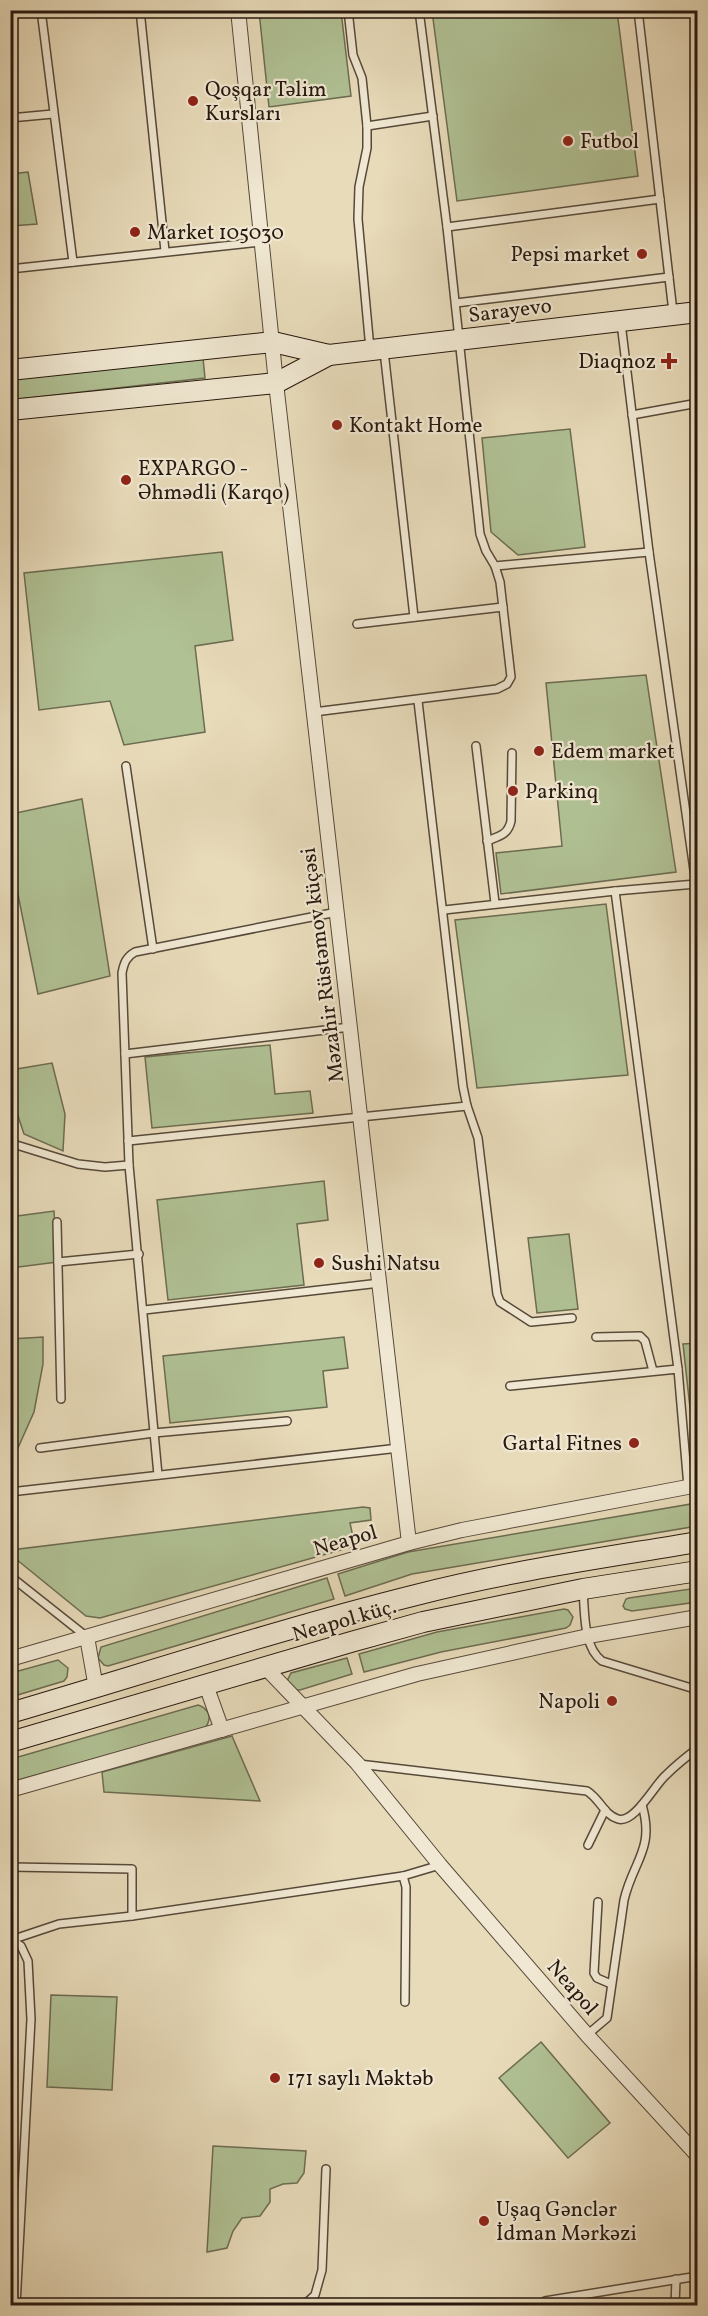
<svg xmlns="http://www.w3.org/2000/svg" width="708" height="2316" font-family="Vollkorn,serif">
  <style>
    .green { fill: #b0c194; stroke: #6c6c52; stroke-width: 1.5 }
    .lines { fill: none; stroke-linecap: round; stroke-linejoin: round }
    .lane-casing { stroke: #57493a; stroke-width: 10 }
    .street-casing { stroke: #57493a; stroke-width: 16 }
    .secondary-casing { stroke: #27180f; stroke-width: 22 }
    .lane { stroke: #f0e8d2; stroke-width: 7 }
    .street { stroke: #f0e8d2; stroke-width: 14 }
    .secondary { stroke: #f0e8d2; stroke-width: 20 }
    .poi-dot { fill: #8f2418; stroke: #f0e8d2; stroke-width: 2 }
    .labels { text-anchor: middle; stroke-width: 4.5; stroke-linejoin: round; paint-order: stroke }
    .poi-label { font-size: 21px; fill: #27180f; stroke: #f0e8d2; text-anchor: start }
    .street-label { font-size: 21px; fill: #27180f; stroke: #f0e8d2 }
  </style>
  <rect width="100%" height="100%" fill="#e8dbba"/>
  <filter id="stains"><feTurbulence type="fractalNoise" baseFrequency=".00333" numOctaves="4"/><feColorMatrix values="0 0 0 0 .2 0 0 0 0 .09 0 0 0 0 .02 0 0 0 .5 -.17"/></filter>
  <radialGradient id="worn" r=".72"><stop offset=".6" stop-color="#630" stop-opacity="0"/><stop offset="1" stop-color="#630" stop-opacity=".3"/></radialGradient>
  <g class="green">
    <path d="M259 11H341L351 96 269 107Z"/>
    <path d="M432 11H617L638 176 457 201Z"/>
    <path d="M28 172 37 224 11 226V174Z"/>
    <path d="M203 358 205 378 11 400 10 379Z"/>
    <path d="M570 429 585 547 518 555 491 532 482 438Z"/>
    <path d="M222 552 233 640 195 646 205 732 124 745 110 701 39 710 24 573Z"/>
    <path d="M646 675 676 872 501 894 496 853 562 846 546 683Z"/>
    <path d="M82 799 110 976 38 994 11 860V814Z"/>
    <path d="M606 904 628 1075 477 1088 455 920Z"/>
    <path d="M270 1045 275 1094 310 1091 313 1113 152 1128 145 1057Z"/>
    <path d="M52 1063 65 1114 63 1151 24 1134 16 1110 11 1109V1070Z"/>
    <path d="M324 1181 328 1220 297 1224 304 1285 168 1300 157 1200Z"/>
    <path d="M54 1211 57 1262 11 1268 10 1217Z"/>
    <path d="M569 1234 578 1309 537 1313 528 1238Z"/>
    <path d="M43 1337V1364L34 1412 13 1459H11V1339Z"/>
    <path d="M344 1337 348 1368 323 1371 327 1407 170 1423 163 1356Z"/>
    <path d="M697 1343 698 1472H697L683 1344Z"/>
    <path d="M697 1503V1526L412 1574 345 1596 338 1574 408 1552Z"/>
    <path d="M363 1507 370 1508 371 1520 350 1523 355 1546 100 1618 86 1616 11 1555V1550Z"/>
    <path d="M327 1578 334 1599 108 1666 104 1665 98 1658 101 1647Z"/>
    <path d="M697 1588V1602L632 1611 625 1609 623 1606 626 1599 629 1598Z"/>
    <path d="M564 1609 568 1610 573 1617 570 1625 566 1628 441 1652 364 1672 359 1654 437 1632Z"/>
    <path d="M347 1658 352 1674 300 1690H295L287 1681 291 1673Z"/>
    <path d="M58 1660 68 1668 67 1677 64 1681 11 1697V1673Z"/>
    <path d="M198 1705C210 1709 212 1719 205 1728L11 1782V1759Z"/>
    <path d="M232 1736 260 1801 104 1792 102 1772Z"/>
    <path d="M51 1995 117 1997 112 2090 47 2087Z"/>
    <path d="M541 2042 610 2123 568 2158 499 2078Z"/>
    <path d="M213 2146 306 2151 304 2173 297 2183 283 2184 270 2189V2202L260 2216 242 2218 233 2231 227 2248 207 2252Z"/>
  </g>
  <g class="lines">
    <g class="lane-casing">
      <g id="lane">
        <path d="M140 10 165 251"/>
        <path d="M348 10 353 55 362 78 367 126V148L359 187 358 219 370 349"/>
        <path d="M419 10 447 227 480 534 486 551 495 566 649 552"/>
        <path d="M638 10 673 312"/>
        <path d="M10 14 41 10 73 262"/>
        <path d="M10 118 53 114"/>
        <path d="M367 126 433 116"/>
        <path d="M447 227 660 199"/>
        <path d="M10 269 261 242"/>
        <path d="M456 303 669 277"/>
        <path d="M621 323 649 552 696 884H698"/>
        <path d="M384 351 414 617"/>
        <path d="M632 415 698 403"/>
        <path d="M357 624 503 607"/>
        <path d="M314 712 497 689 507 684 511 677 500 582 495 566"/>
        <path d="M476 746 495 903"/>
        <path d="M126 766 153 949"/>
        <path d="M487 841C499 836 508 835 511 821L512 753"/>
        <path d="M615 891 678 1369"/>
        <path d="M444 910 615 891 696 884"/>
        <path d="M125 1054 350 1027"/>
        <path d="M467 1106 478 1138 497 1294 500 1302 531 1322 572 1318"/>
        <path d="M128 1141 467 1106 463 1087 418 701"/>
        <path d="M10 1143 78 1164 105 1167 129 1165"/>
        <path d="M57 1222 61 1399"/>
        <path d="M58 1262 139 1254"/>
        <path d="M144 1310 380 1283"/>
        <path d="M596 1337 640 1336 645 1341 653 1371"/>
        <path d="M510 1386 678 1369 688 1487"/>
        <path d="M40 1448 154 1433 287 1421"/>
        <path d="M158 1475 129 1165 122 973C124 963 126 957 135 952L337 912"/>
        <path d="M10 1492 399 1448"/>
        <path d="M10 1579 15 1580 87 1637"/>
        <path d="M583 1591C585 1613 583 1647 602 1661L698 1690"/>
        <path d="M359 1764 587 1791C600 1799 604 1815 618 1819 634 1824 654 1786 665 1776 675 1766 686 1757 698 1748"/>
        <path d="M588 1845 605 1810"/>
        <path d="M10 1867 132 1869V1916L403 1876 440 1865"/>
        <path d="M403 1876 406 1887 405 2002"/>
        <path d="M598 1902 594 1973 597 1978 611 1984"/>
        <path d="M10 1939 21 1946 28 1961 31 2019 16 2306"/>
        <path d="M11 1940 59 1924 132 1916"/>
        <path d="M587 2035 607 2018 624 1900C633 1861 655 1849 642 1805"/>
        <path d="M303 2306 315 2295 322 2270 326 2169"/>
        <path d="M539 2306 545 2301 698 2276"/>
        <path d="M675 2306 676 2279"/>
      </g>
    </g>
    <g class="street-casing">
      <g id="street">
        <path d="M238 10 276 383 409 1543"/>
        <path d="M87 1637 96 1688"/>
        <path d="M10 1659 409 1543 462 1530 698 1485"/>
        <path d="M265 1667 357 1763 440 1865 587 2035 698 2156"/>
        <path d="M206 1685 222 1730"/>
        <path d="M10 1790 417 1674 588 1636 698 1617"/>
      </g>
    </g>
    <g class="secondary-casing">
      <g id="secondary">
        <path d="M10 370 273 342 329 355 698 312"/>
        <path d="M10 410 276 383 329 355"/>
        <path d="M10 1713C146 1673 280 1629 416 1595 509 1571 603 1558 698 1542"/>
        <path d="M10 1742 351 1642 423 1622 583 1589 698 1571"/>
      </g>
    </g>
    <use href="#lane" class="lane"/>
    <use href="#street" class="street"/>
    <use href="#secondary" class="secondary"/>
  </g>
  <g class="poi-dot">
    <circle cx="193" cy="101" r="6"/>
    <circle cx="568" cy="141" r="6"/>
    <circle cx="135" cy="232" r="6"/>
    <circle cx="642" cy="254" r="6"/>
    <path d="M666 352h6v6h6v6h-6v6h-6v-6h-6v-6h6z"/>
    <circle cx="337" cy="425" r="6"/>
    <circle cx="126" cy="480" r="6"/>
    <circle cx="539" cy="751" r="6"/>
    <circle cx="513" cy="791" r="6"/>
    <circle cx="319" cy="1263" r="6"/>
    <circle cx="634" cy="1443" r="6"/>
    <circle cx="612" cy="1701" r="6"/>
    <circle cx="275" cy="2078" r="6"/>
    <circle cx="484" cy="2221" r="6"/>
  </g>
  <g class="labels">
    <g class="poi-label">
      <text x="205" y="96">Qoşqar Təlim<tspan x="205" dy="24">Kursları</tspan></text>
      <text x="580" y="148">Futbol</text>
      <text x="147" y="239">Market 105030</text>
      <text x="630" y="261" text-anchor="end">Pepsi market</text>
      <text x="656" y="368" text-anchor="end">Diaqnoz</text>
      <text x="349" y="432">Kontakt Home</text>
      <text x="138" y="475">EXPARGO -<tspan x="138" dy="24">Əhmədli (Karqo)</tspan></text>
      <text x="551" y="758">Edem market</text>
      <text x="525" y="798">Parkinq</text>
      <text x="331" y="1270">Sushi Natsu</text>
      <text x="622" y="1450" text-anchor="end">Gartal Fitnes</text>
      <text x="600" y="1708" text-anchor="end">Napoli</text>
      <text x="287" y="2085">171 saylı Məktəb</text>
      <text x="496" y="2216">Uşaq Gənclər<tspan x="496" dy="24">İdman Mərkəzi</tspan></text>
    </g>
    <g class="street-label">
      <text transform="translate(510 310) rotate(-7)" y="7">Sarayevo</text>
      <text transform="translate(322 965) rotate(-97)" y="7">Məzahir Rüstəmov küçəsi</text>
      <text transform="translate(345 1540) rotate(-16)" y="7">Neapol</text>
      <text transform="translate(344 1620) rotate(-16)" y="7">Neapol küç.</text>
      <text transform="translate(573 1987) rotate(49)" y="7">Neapol</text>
    </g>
  </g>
  <rect width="708" height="2316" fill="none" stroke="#e8dbba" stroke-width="36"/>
  <rect x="12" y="12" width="684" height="2292" fill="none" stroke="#27180f" stroke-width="3"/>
  <rect x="18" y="18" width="672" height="2280" fill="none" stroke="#27180f" stroke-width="1.5"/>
  <rect width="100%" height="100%" filter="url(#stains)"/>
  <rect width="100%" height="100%" fill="url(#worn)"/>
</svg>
